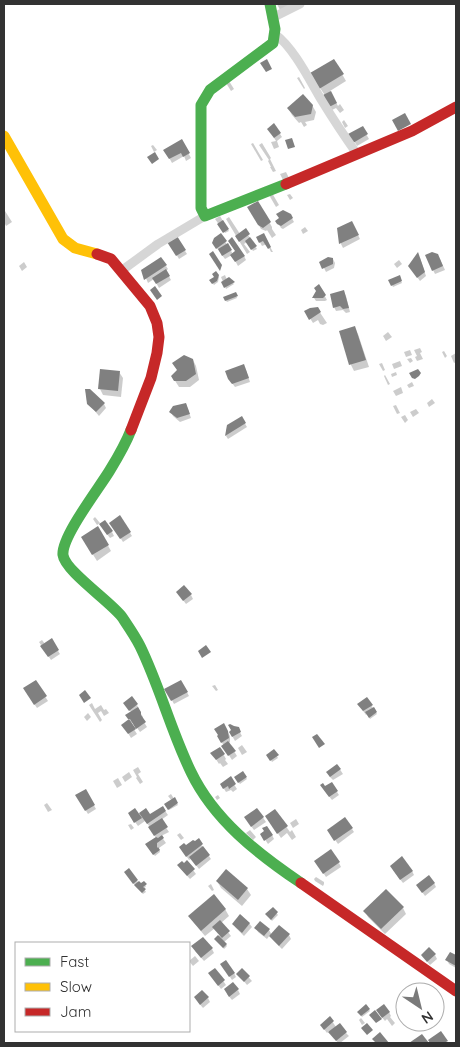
<svg xmlns="http://www.w3.org/2000/svg" width="460" height="1047" font-family="Quicksand,sans-serif">
  <style>
    .shadow { fill: #0003 }
    .building { fill: #808080 }
    .lines { fill: none; stroke-linecap: round; stroke-linejoin: round }
    .street { stroke: #d6d6d6; stroke-width: 9 }
    .fast { stroke: #4caf50; stroke-width: 11 }
    .slow { stroke: #ffc107; stroke-width: 11 }
    .jam { stroke: #c62828; stroke-width: 11 }
  </style>
  <rect width="100%" height="100%" fill="#fff"/>
  <g class="shadow">
    <path d="M277 4H292L281 12Z"/>
    <path d="M334 60 346 81 330 91 338 106 340 104 344 110 340 113 336 108 332 110 324 94 311 74Z"/>
    <path d="M299 77 305 88 304 89 297 78Z"/>
    <path d="M229 81 234 89 231 91 226 83Z"/>
    <path d="M312 105 316 112 314 120 305 122 307 125 304 127 301 122 299 123 292 115 288 108Z"/>
    <path d="M344 120 348 126 345 128 342 122Z"/>
    <path d="M362 127 369 139 357 146 350 134Z"/>
    <path d="M271 133 280 134 282 137 277 141 279 147 274 149 271 142 276 141Z"/>
    <path d="M182 141 191 158 186 161 184 156 172 163 165 150Z"/>
    <path d="M253 143 263 160 261 161 251 144Z"/>
    <path d="M262 143 271 158 270 159 276 171 273 172 270 167H271L268 161 269 160 259 145Z"/>
    <path d="M153 145 157 150 154 152 151 146Z"/>
    <path d="M286 172 289 178 283 180 280 174Z"/>
    <path d="M272 193 279 205 276 207 269 195Z"/>
    <path d="M290 194 293 198 290 200 287 195Z"/>
    <path d="M258 202 272 227V229L276 235 272 238 267 230 266 231 261 229 249 208Z"/>
    <path d="M5 211 12 222 6 226 4 222V212Z"/>
    <path d="M290 215 294 222 283 229 281 228 277 221Z"/>
    <path d="M220 216 229 231 225 233 215 219Z"/>
    <path d="M229 217 240 234 245 230 257 249 253 251 247 242 244 244 250 252 247 254 226 219Z"/>
    <path d="M305 227 308 231 303 234 301 230Z"/>
    <path d="M354 227 360 239 343 248 341 244 339 229Z"/>
    <path d="M263 234 273 252H271L267 244 262 246 257 237Z"/>
    <path d="M221 235 233 254 244 256 246 260 238 266 232 255 225 259 213 243Z"/>
    <path d="M176 237 187 254 179 259 169 242Z"/>
    <path d="M420 258 426 276 420 281 412 270Z"/>
    <path d="M333 259 335 263 334 268 326 272 321 262Z"/>
    <path d="M440 259 445 270 435 274 433 270Z"/>
    <path d="M399 260 402 264 397 268 394 264Z"/>
    <path d="M24 262 27 267 22 271 19 266Z"/>
    <path d="M166 266 168 269 166 271 171 280 159 288 154 279 148 283 143 271Z"/>
    <path d="M216 273 219 277 218 282 214 285 211 281 215 277Z"/>
    <path d="M225 275 227 280 229 279 234 284 226 289 221 277Z"/>
    <path d="M399 277 402 283 393 287 390 281Z"/>
    <path d="M319 286 327 300 325 301H316L314 298Z"/>
    <path d="M344 292 346 296 350 312 346 313 343 310 336 311 334 307Z"/>
    <path d="M235 293 237 298 227 302 224 298Z"/>
    <path d="M317 308 327 323 323 325 320 324 318 320 313 323 306 312Z"/>
    <path d="M355 328 358 334 369 367 354 371 351 365 341 332Z"/>
    <path d="M388 332 392 337 386 341 383 336Z"/>
    <path d="M420 348 422 352 420 353 423 359 417 361 415 357 417 356 414 350Z"/>
    <path d="M410 350 412 355 406 357 404 352Z"/>
    <path d="M444 351 447 356 445 358 442 352Z"/>
    <path d="M456 353V362L454 363 451 356Z"/>
    <path d="M411 358 413 361 410 363 407 359Z"/>
    <path d="M193 360 196 366 199 380 190 387H179L172 376Z"/>
    <path d="M400 361 402 366 394 369 392 364Z"/>
    <path d="M382 363 385 370 383 371 379 364Z"/>
    <path d="M246 370 250 382 235 387 232 383Z"/>
    <path d="M119 372 123 378 121 397 103 395 100 389Z"/>
    <path d="M396 372 397 375 392 377 391 374Z"/>
    <path d="M385 375 390 384 388 385 384 376Z"/>
    <path d="M412 382 414 386 409 388 407 385Z"/>
    <path d="M401 387 403 393 396 396 393 391Z"/>
    <path d="M90 390 104 404 106 408 99 416 88 403Z"/>
    <path d="M432 399 435 403 429 407 427 403Z"/>
    <path d="M186 404 191 418 180 422 173 416 171 412Z"/>
    <path d="M396 405 400 413 397 414 393 406Z"/>
    <path d="M416 409 419 413 413 417 410 412Z"/>
    <path d="M405 415 408 420 405 423 401 417Z"/>
    <path d="M241 417 247 427 228 439 226 436 228 426Z"/>
    <path d="M95 517 100 523 97 525 93 519Z"/>
    <path d="M120 517 132 536 123 542 111 523Z"/>
    <path d="M98 528 111 551 97 561 82 537Z"/>
    <path d="M103 529 112 532 114 536 110 538Z"/>
    <path d="M191 595 193 599 186 604 180 596Z"/>
    <path d="M42 640 45 644 51 640 60 654 51 660 39 642Z"/>
    <path d="M35 681 48 701 37 708 24 689Z"/>
    <path d="M181 681 189 696 174 704 166 689Z"/>
    <path d="M215 685 218 690 216 691 212 686Z"/>
    <path d="M367 699 377 714 370 719 367 714 366 715 361 708Z"/>
    <path d="M92 703 95 709 101 705 104 710 106 709 109 713 104 716 101 711 98 713 102 720 100 722 89 705Z"/>
    <path d="M137 705 139 709H138L143 717 142 719 147 727 140 732 133 722 130 723 137 734 131 738 123 725 130 721 127 715 131 712 127 707Z"/>
    <path d="M88 713 91 717 87 721 84 717Z"/>
    <path d="M238 729 242 736 235 741 230 732Z"/>
    <path d="M227 731 230 736V742L229 743 237 756 232 760 223 746H224L218 736Z"/>
    <path d="M242 745 247 752 242 755 238 748Z"/>
    <path d="M220 748 226 759 225 760 228 764 223 767 220 763 219 764 212 753Z"/>
    <path d="M274 751 278 758 272 762 268 755Z"/>
    <path d="M337 765 343 774 333 780 329 776Z"/>
    <path d="M138 767 141 772 138 774 143 782 140 784 136 778 137 777 133 770Z"/>
    <path d="M129 772 132 777 125 782 122 777Z"/>
    <path d="M242 773 247 779 240 784 235 778Z"/>
    <path d="M118 778 122 785 117 788 113 781Z"/>
    <path d="M230 778 237 789 233 792 231 790 226 792 221 784Z"/>
    <path d="M325 788 337 792 339 795 332 800 324 790Z"/>
    <path d="M85 790 96 809 88 814 77 796Z"/>
    <path d="M171 794 178 805 169 810 166 805 172 801 168 796Z"/>
    <path d="M218 795 220 798 217 800 215 797Z"/>
    <path d="M47 803 52 810 48 812 44 805Z"/>
    <path d="M163 808 168 815 161 820 169 832 161 836 166 843 159 848 160 852 155 856 149 849 156 838 150 827 145 821 138 826 132 818 145 810 150 816Z"/>
    <path d="M257 809 266 822 254 830 248 822Z"/>
    <path d="M275 811 290 832 292 830 296 837 292 840 287 833 281 838 269 820Z"/>
    <path d="M296 819 299 824 293 828 290 823Z"/>
    <path d="M131 824 134 828 131 830 128 825Z"/>
    <path d="M352 829 354 832 338 844 331 834Z"/>
    <path d="M250 830 256 837 253 840 246 833Z"/>
    <path d="M180 833 184 838 181 840 177 835Z"/>
    <path d="M262 835H272L274 839 268 844Z"/>
    <path d="M198 840 211 859 199 869 191 859 189 860 183 851 186 846Z"/>
    <path d="M187 862 196 874 190 879 181 869Z"/>
    <path d="M339 863 341 867 326 877 318 865Z"/>
    <path d="M393 870 412 871 414 875 403 883Z"/>
    <path d="M226 871 247 889 251 895 242 906 221 888 217 881Z"/>
    <path d="M128 876 137 881 141 885 144 883 146 886 144 889 146 892 143 894 136 887Z"/>
    <path d="M316 877 324 882V884L323 886 315 881 314 879Z"/>
    <path d="M434 883 436 887 425 896 420 889Z"/>
    <path d="M211 884 214 890 212 891 208 886Z"/>
    <path d="M403 908 406 914 385 934 368 917 365 911Z"/>
    <path d="M225 909 229 916 221 923 231 936 224 942 227 946 224 949 216 939 220 935 215 928 205 936 194 923 190 916Z"/>
    <path d="M273 909 278 915 272 921 268 916Z"/>
    <path d="M249 923 252 927 244 936 236 928 233 924Z"/>
    <path d="M256 928 269 930 272 935H289L291 939 282 949 273 940 270 935 267 939 258 932Z"/>
    <path d="M212 949 214 953 204 961 195 951Z"/>
    <path d="M451 953 456 957V968L449 964 447 960Z"/>
    <path d="M435 955 437 959 430 965 425 959Z"/>
    <path d="M195 956 199 961 193 966 189 961Z"/>
    <path d="M224 968 234 973 236 977 232 980Z"/>
    <path d="M215 969 226 985 221 989 212 977Z"/>
    <path d="M242 970 252 981 247 985 238 974Z"/>
    <path d="M238 990 240 994 232 1000 227 994Z"/>
    <path d="M208 998 210 1002 203 1008 198 1002Z"/>
    <path d="M366 1006 370 1011 362 1017 359 1013Z"/>
    <path d="M389 1012 391 1016 390 1017 395 1023 392 1026 387 1019 385 1021 380 1015Z"/>
    <path d="M330 1018 336 1027 346 1033 349 1036 340 1043H338L329 1031 327 1033 324 1029Z"/>
    <path d="M361 1018 365 1023 362 1025 359 1020Z"/>
  </g>
  <g class="building">
    <path d="M267 59 272 69 266 72 260 63Z"/>
    <path d="M334 59 344 74 319 89 310 73Z"/>
    <path d="M331 91 337 103 329 107 323 95Z"/>
    <path d="M303 94 313 105 311 114 295 117 287 108Z"/>
    <path d="M405 113 411 124 398 131 392 120Z"/>
    <path d="M274 123 281 133 274 138 267 129Z"/>
    <path d="M363 126 368 134 353 143 348 134Z"/>
    <path d="M292 138 295 147 288 149 285 140Z"/>
    <path d="M182 139 190 153 183 157 181 153 169 159 163 150Z"/>
    <path d="M155 152 159 159 152 164 147 157Z"/>
    <path d="M258 201 271 222 263 228 258 225 247 207Z"/>
    <path d="M283 210 291 214 293 218 281 226 277 224 275 221 279 218 276 214Z"/>
    <path d="M223 220 229 229 223 233 217 224Z"/>
    <path d="M352 221 359 235 339 244 337 228Z"/>
    <path d="M246 228 250 234 239 242 235 236Z"/>
    <path d="M221 233 227 241 216 249 212 243 214 238Z"/>
    <path d="M264 233 271 247 268 249 263 241 259 243 256 237Z"/>
    <path d="M177 236 186 250 176 256 167 242Z"/>
    <path d="M232 237 245 256 235 262 230 255 235 251 228 241Z"/>
    <path d="M250 237 257 246 251 250 245 241Z"/>
    <path d="M228 243 232 250 222 256 218 249Z"/>
    <path d="M213 251 222 265 220 271 209 254Z"/>
    <path d="M418 252 425 272 417 278 408 266Z"/>
    <path d="M432 252 438 254 443 266 432 271 425 255Z"/>
    <path d="M161 257 167 265 144 280 141 270Z"/>
    <path d="M328 257 333 258V264L322 269 319 262Z"/>
    <path d="M166 269 170 276 156 284 152 278Z"/>
    <path d="M216 271 219 275 217 281 212 284 209 280 214 277 212 274Z"/>
    <path d="M400 275 402 281 391 286 388 280Z"/>
    <path d="M229 277 235 282 224 288 221 282Z"/>
    <path d="M319 284 326 295 323 298H312L316 291 314 288Z"/>
    <path d="M155 286 162 296 157 300 150 290Z"/>
    <path d="M344 290 349 308 343 309 340 306 333 308 330 294Z"/>
    <path d="M236 292 238 296 225 301 223 297Z"/>
    <path d="M318 307 321 312 309 320 304 311 310 308Z"/>
    <path d="M355 326 366 360 349 365 339 331Z"/>
    <path d="M184 355 193 359 196 374 186 381H174L171 376 177 370 172 363Z"/>
    <path d="M244 364 249 378 232 384 228 379 225 371Z"/>
    <path d="M100 369 120 371 118 391 98 389Z"/>
    <path d="M418 369 421 373 419 376 415 379 412 378 409 373Z"/>
    <path d="M85 389H90L105 403 96 412 87 404Z"/>
    <path d="M186 403 190 414 177 418 169 412 173 406Z"/>
    <path d="M242 416 246 423 225 436 227 425Z"/>
    <path d="M120 515 131 532 120 539 109 523Z"/>
    <path d="M105 520 113 531 107 535 99 524Z"/>
    <path d="M98 526 109 545 92 555 81 537Z"/>
    <path d="M184 585 192 594 183 601 176 592Z"/>
    <path d="M52 638 59 650 48 657 40 646Z"/>
    <path d="M206 645 211 652 202 658 198 651Z"/>
    <path d="M36 680 47 696 34 705 23 688Z"/>
    <path d="M181 680 188 692 171 701 164 689Z"/>
    <path d="M85 690 91 698 84 703 79 695Z"/>
    <path d="M132 696 138 704 129 711 123 703Z"/>
    <path d="M367 697 373 705 363 711 357 704Z"/>
    <path d="M138 707 141 712V715L146 722 136 729 130 719H128L125 715Z"/>
    <path d="M374 707 377 712 369 718 365 712Z"/>
    <path d="M129 719 136 729 128 734 121 725Z"/>
    <path d="M224 723 228 731 229 738 221 743 217 736 218 735 214 729Z"/>
    <path d="M230 724 234 726 239 727 241 732 232 737 229 732 231 730 228 725Z"/>
    <path d="M317 734 325 744 319 748 312 737Z"/>
    <path d="M228 741 236 751 228 756 221 746Z"/>
    <path d="M220 747 225 754 216 760 210 753Z"/>
    <path d="M274 749 279 755 270 761 266 755Z"/>
    <path d="M337 764 341 769 330 777 326 772Z"/>
    <path d="M243 771 247 777 238 783 234 777Z"/>
    <path d="M231 776 236 784 229 789 228 786 223 789 220 784Z"/>
    <path d="M332 782 338 791 329 797 320 785 323 783 325 786Z"/>
    <path d="M86 789 95 805 85 811 75 795Z"/>
    <path d="M175 797 178 803 168 810 164 804Z"/>
    <path d="M163 806 166 811 147 824 139 813 146 808 150 814Z"/>
    <path d="M135 808 142 818 134 823 128 813Z"/>
    <path d="M257 808 264 817 251 827 244 817Z"/>
    <path d="M275 809 288 826 277 834 265 816Z"/>
    <path d="M345 817 353 828 334 841 327 830Z"/>
    <path d="M162 818 168 827 154 836 148 827Z"/>
    <path d="M267 826 273 835 264 841 260 834 264 831 262 828Z"/>
    <path d="M162 835 164 838 157 843V848L158 847 160 850 153 855 145 844 156 837 158 838Z"/>
    <path d="M199 838 203 844 186 857 179 847 184 843 186 845 193 840 195 841Z"/>
    <path d="M203 846 210 855 196 866 189 857Z"/>
    <path d="M331 849 340 862 323 874 314 861Z"/>
    <path d="M402 856 413 871 400 880 390 866Z"/>
    <path d="M187 860 195 869 187 876 177 865 182 861 184 863Z"/>
    <path d="M129 868 138 880 133 884 124 872Z"/>
    <path d="M226 869 248 888 238 900 216 881Z"/>
    <path d="M429 875 435 883 422 893 416 885Z"/>
    <path d="M139 881 141 883 144 881 147 884 143 887 146 889 142 893 134 885Z"/>
    <path d="M386 889 404 907 381 929 363 911Z"/>
    <path d="M214 894 226 909 201 931 188 916Z"/>
    <path d="M273 907 278 912 271 920 265 914Z"/>
    <path d="M240 914 250 923 242 933 232 924Z"/>
    <path d="M220 920 230 931 222 938 212 927Z"/>
    <path d="M260 921 270 929 264 936 254 928Z"/>
    <path d="M279 925 290 934 279 946 269 936Z"/>
    <path d="M218 935 227 944 223 948 214 939Z"/>
    <path d="M203 937 213 948 201 958 191 946Z"/>
    <path d="M429 947 436 954 427 962 421 955Z"/>
    <path d="M450 952 456 955V966L445 960Z"/>
    <path d="M226 960 235 973 229 977 220 964Z"/>
    <path d="M215 968 225 980 218 986 208 973Z"/>
    <path d="M242 968 250 976 244 982 236 974Z"/>
    <path d="M233 982 239 989 229 997 224 989Z"/>
    <path d="M202 990 209 997 200 1005 194 997Z"/>
    <path d="M366 1004 370 1009 361 1016 357 1012Z"/>
    <path d="M384 1004 390 1012 382 1018 376 1010Z"/>
    <path d="M375 1010 382 1019 376 1023 369 1015Z"/>
    <path d="M330 1016 334 1021 324 1030 320 1025Z"/>
    <path d="M340 1023 347 1032 336 1041 328 1032Z"/>
    <path d="M367 1023 373 1030 367 1035 361 1028Z"/>
    <path d="M441 1031 448 1041 444 1043H430L428 1040Z"/>
    <path d="M380 1032 389 1043H376L372 1039Z"/>
    <path d="M422 1034 429 1043H409Z"/>
  </g>
  <g class="lines">
    <g class="street">
      <path d="M272 18 300 4"/>
      <path d="M275 34C294 48 310 81 322 101 333 119 345 137 357 154"/>
      <path d="M121 271 158 244 205 216"/>
    </g>
    <g class="fast">
      <path d="M270 4 275 29 273 43 210 90 201 105V208L205 216 286 184"/>
      <path d="M131 430C126 443 118 457 110 470 100 487 61 537 63 555 65 571 111 602 122 617 128 626 135 636 140 646 160 687 171 731 191 772 214 820 258 854 301 883"/>
    </g>
    <path class="slow" d="M4 136 63 239 75 248 97 254"/>
    <g class="jam">
      <path d="M286 184 412 131 456 107"/>
      <path d="M97 254 111 259 150 306 157 323 159 337 157 353 151 378 131 430"/>
      <path d="M301 883 456 991"/>
    </g>
  </g>
  <rect width="460" height="1047" fill="none" stroke="#323232" stroke-width="10"/>
  <rect x="15" y="942" width="175" height="90" fill="#ffffff" stroke="#adadad"/>
  <rect x="25" y="958" width="25" height="8" fill="#4caf50" stroke="#adadad"/>
  <text x="60" y="967" font-size="15" fill="#323232">Fast</text>
  <rect x="25" y="983" width="25" height="8" fill="#ffc107" stroke="#adadad"/>
  <text x="60" y="992" font-size="15" fill="#323232">Slow</text>
  <rect x="25" y="1008" width="25" height="8" fill="#c62828" stroke="#adadad"/>
  <text x="60" y="1017" font-size="15" fill="#323232">Jam</text>
  <g transform="translate(420 1007) rotate(145)"><circle r="24" fill="#ffffff" stroke="#adadad"/>
  <path d="M0-4L9 19L0 12L-9 19Z" fill="#7a7a7a"/>
  <text y="-8" font-size="14" font-weight="bold" text-anchor="middle" fill="#323232">N</text>
  </g>
</svg>
